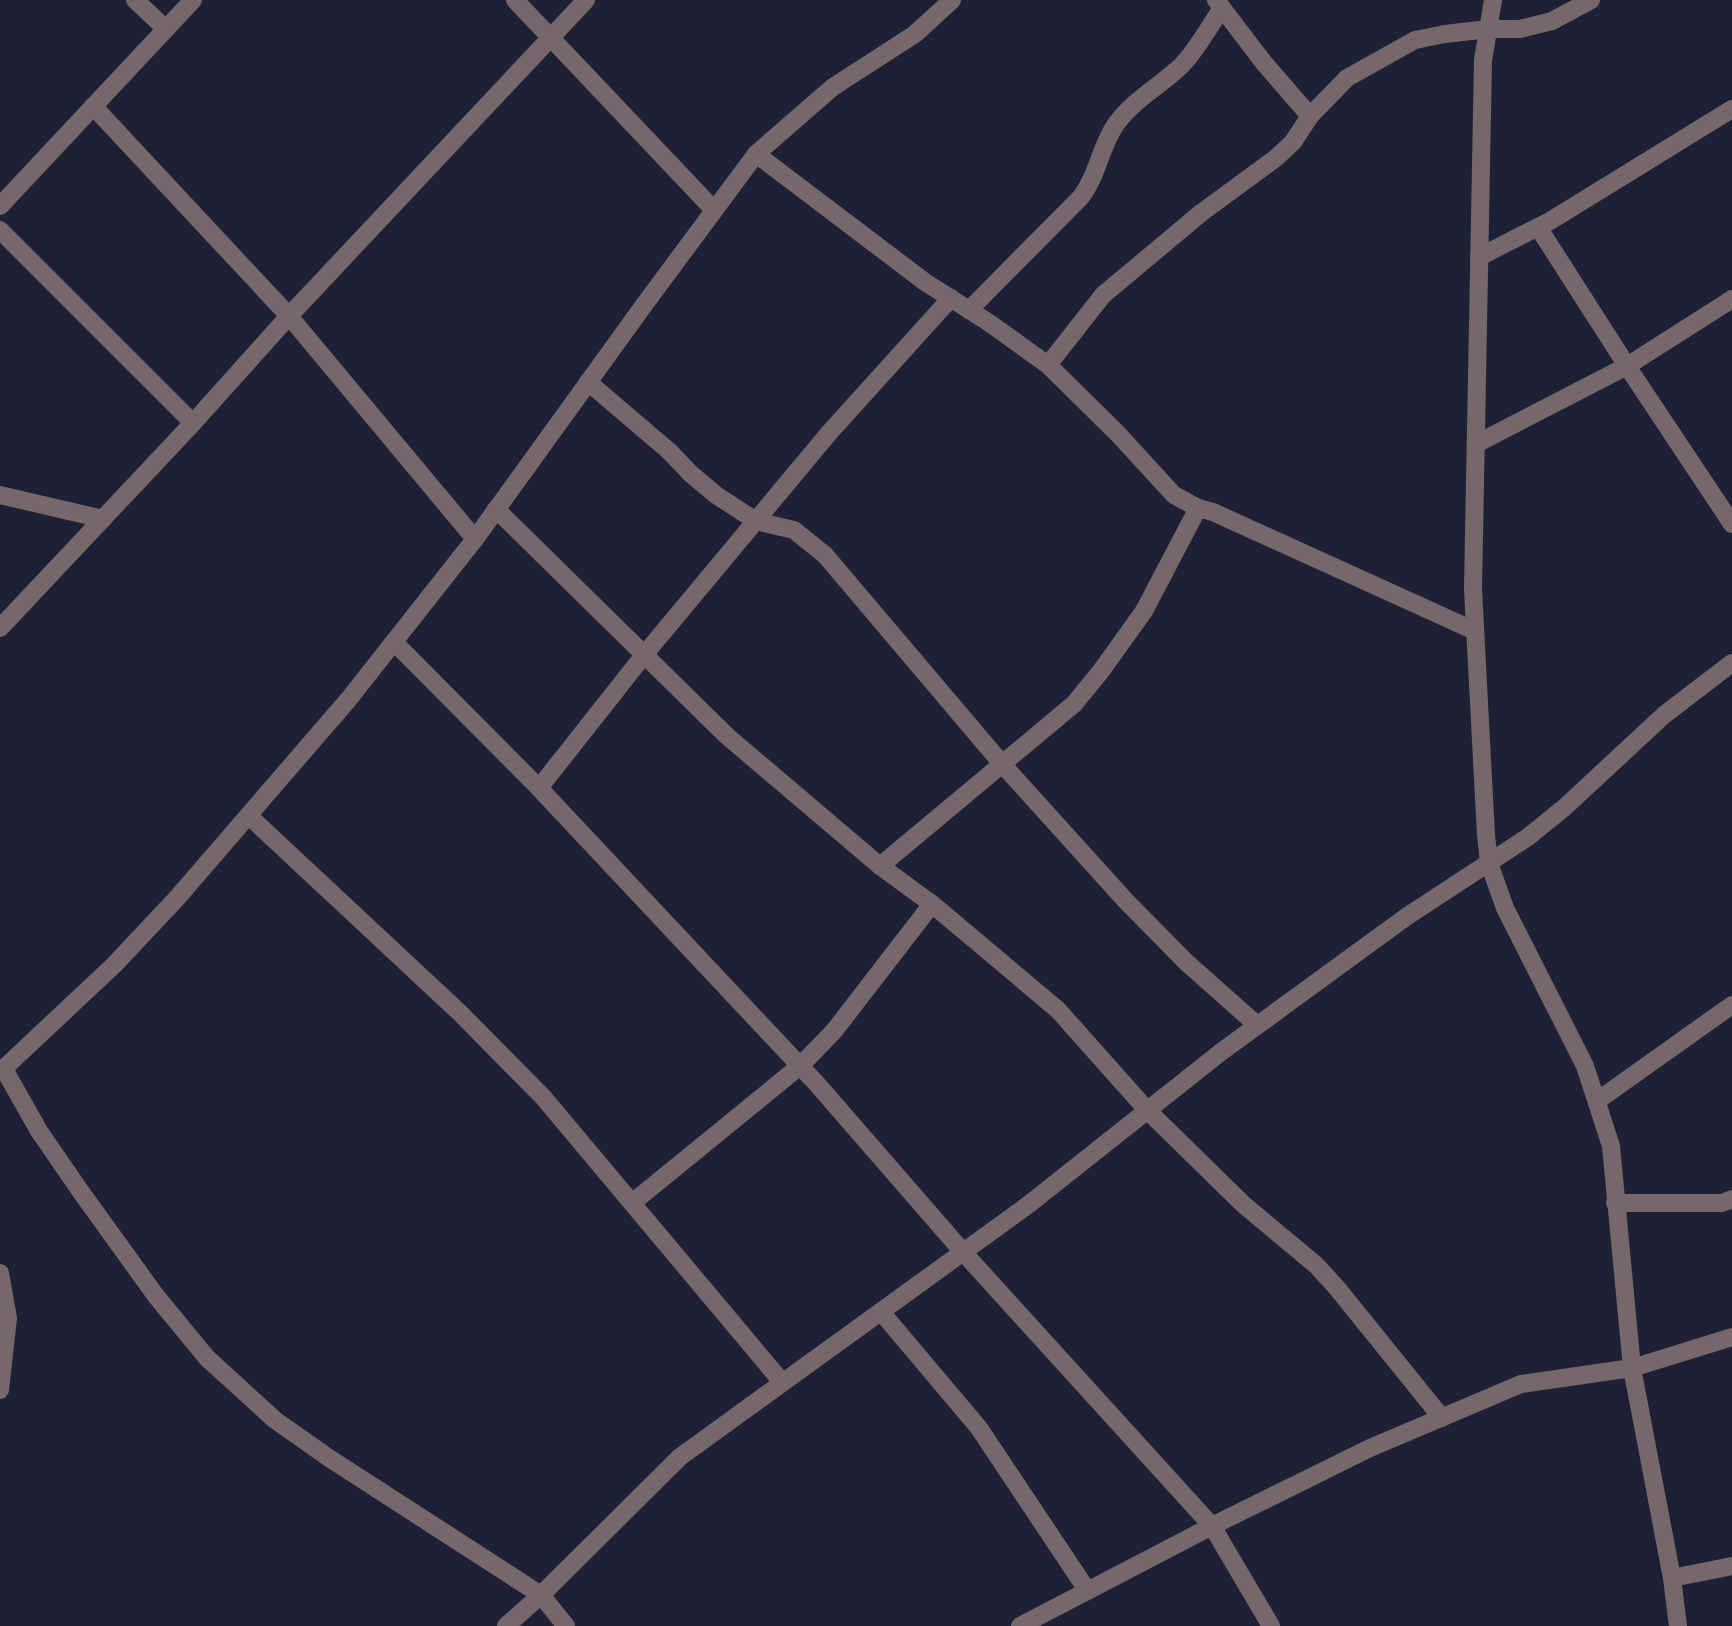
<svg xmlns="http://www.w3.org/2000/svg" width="1732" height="1626" font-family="'Libre Baskerville',serif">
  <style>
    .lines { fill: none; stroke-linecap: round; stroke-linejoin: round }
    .street { stroke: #76686a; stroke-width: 18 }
  </style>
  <rect width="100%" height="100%" fill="#1e2136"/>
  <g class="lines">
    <g class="street">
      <path d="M135 0 166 29"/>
      <path d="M515 0 714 210"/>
      <path d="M1216 0 1264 63 1310 116"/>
      <path d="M1493 0 1483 60 1473 589 1486 835 1489 863 1505 908 1585 1066 1611 1146 1632 1368 1672 1578 1678 1626"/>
      <path d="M93 106 289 316 475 539"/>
      <path d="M756 154 925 282 988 322 1048 365 1118 434 1174 495 1198 508 1213 512 1475 631"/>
      <path d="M0 206 193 0"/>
      <path d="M1538 227 1627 366 1732 524"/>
      <path d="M0 230 193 423"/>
      <path d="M1479 257 1550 221 1732 109"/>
      <path d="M969 310 1081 197C1098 175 1100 147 1116 124 1133 100 1160 86 1181 66 1197 50 1209 27 1222 8"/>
      <path d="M1048 365 1103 295 1201 213 1276 158 1293 142 1310 116 1347 78 1415 40 1445 34 1488 29H1520L1552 21 1591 0"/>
      <path d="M588 382 669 451 691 474 716 495 756 521 794 530 825 555 1003 765 1125 900 1186 962 1257 1025"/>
      <path d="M1476 444 1627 366 1732 299"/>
      <path d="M0 495 103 519"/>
      <path d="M496 509 727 736 880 866 932 904 1058 1010 1147 1110 1244 1205 1316 1265 1337 1288 1442 1418"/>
      <path d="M0 628 193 423 289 316 586 0"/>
      <path d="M394 642 539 788 817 1084 963 1252 1212 1526 1271 1626"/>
      <path d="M539 788 644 655 829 433 951 298"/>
      <path d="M249 816 459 1012 543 1097 782 1382"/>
      <path d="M880 866 1074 704 1101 671 1144 611 1198 508"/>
      <path d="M4 1069 39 1131 81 1192 156 1296 207 1358 275 1420 329 1458 541 1595 566 1626"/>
      <path d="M0 1072 114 965 177 898 348 700 475 539 644 305 756 154 833 87 915 34 952 0"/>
      <path d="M1597 1101 1732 1005"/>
      <path d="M632 1203 800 1066 834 1031 932 904"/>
      <path d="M1615 1203H1722L1732 1199"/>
      <path d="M0 1273 8 1318 0 1390"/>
      <path d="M882 1313 979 1428 1087 1590"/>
      <path d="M1672 1578 1732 1566"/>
      <path d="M506 1626 541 1595 680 1457 1028 1205 1221 1052 1406 917 1528 837 1565 807 1664 715 1732 663"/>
      <path d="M1020 1626 1212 1526 1370 1448 1521 1384 1632 1368 1732 1337"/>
    </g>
  </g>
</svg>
